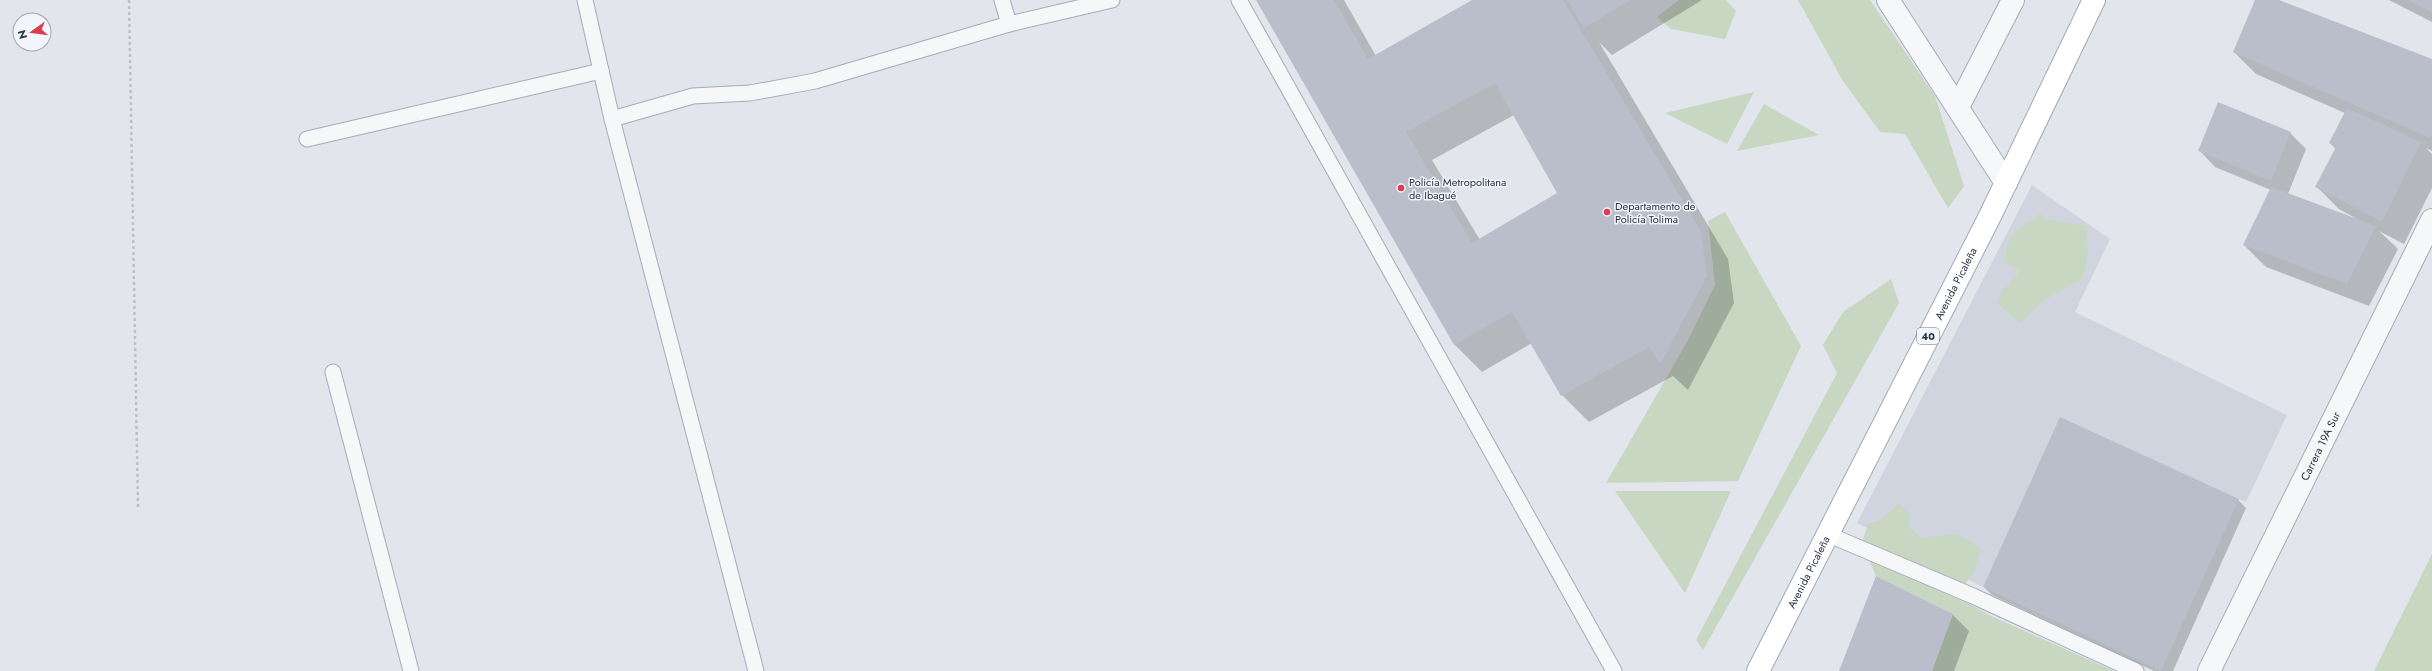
<svg xmlns="http://www.w3.org/2000/svg" width="2432" height="671" font-family="Jost,sans-serif">
  <style>
    .built { fill: #d0d4de }
    .green { fill: #c7d7c2 }
    .shadow { fill: #0003; fill-rule: evenodd }
    .building { fill: #b9beca; fill-rule: evenodd }
    .lines { fill: none; stroke-linecap: round; stroke-linejoin: round }
    .lane-casing { stroke: #a6acb7; stroke-width: 17 }
    .street-casing { stroke: #a6acb7; stroke-width: 24 }
    .primary-casing { stroke: #a0a9b9; stroke-width: 24 }
    .path { stroke: #bcc0c7; stroke-width: 2.5; stroke-dasharray: 3 3; stroke-linecap: butt }
    .lane { stroke: #f5f7f9; stroke-width: 15 }
    .street { stroke: #f5f7f9; stroke-width: 22 }
    .primary { stroke: #fff; stroke-width: 22 }
    .poi-dot { fill: #dc3c4e; stroke: #f2f5f9; stroke-width: 1.5 }
    .labels { text-anchor: middle; stroke-width: 3; stroke-linejoin: round; paint-order: stroke }
    .shield { fill: #f2f5f9; stroke: #656c7c; stroke-width: 1 }
    .shield-label { font-size: 10px; font-weight: bold; fill: #283246 }
    .poi-label { font-size: 11px; fill: #283246; stroke: #f2f5f9; text-anchor: start }
    .street-label { font-size: 11px; fill: #283246; stroke: #f2f5f9 }
  </style>
  <rect width="100%" height="100%" fill="#e2e5ec"/>
  <path class="built" d="M2032 185 2110 239 2075 312 2287 415 2246 502 2061 420 1983 587 1857 523Z"/>
  <g class="green">
    <path d="M1679 0H1726L1736 11 1725 39 1671 29 1657 17Z"/>
    <path d="M1798 0H1870L1935 96 1964 186 1948 208 1905 134 1880 132 1843 81Z"/>
    <path d="M1754 92 1727 144 1665 113Z"/>
    <path d="M1764 104 1819 135 1737 151Z"/>
    <path d="M1725 212 1801 346 1738 481 1606 483 1687 342 1715 285 1708 221Z"/>
    <path d="M2040 214 2049 219 2086 226 2088 253 2083 278 2044 300 2020 323 1997 303 2002 291 2020 271 2005 262C2008 230 2015 232 2040 214Z"/>
    <path d="M1891 279 1899 303 1703 650 1696 640 1837 373 1823 345 1843 312Z"/>
    <path d="M1615 491H1731L1685 593Z"/>
    <path d="M1899 503 1910 514 1908 526 1921 538 1958 534 1981 549 1975 570 1957 597 1989 615 2114 671H1932L1953 614 1876 576 1862 543 1868 524 1879 521Z"/>
    <path d="M2432 554V671H2374Z"/>
  </g>
  <g class="shadow">
    <path d="M1257 0H1344L1376 56 1474 0H1702L1612 55 1599 42 1728 259 1734 303 1688 390 1673 376 1589 422 1562 395 1532 343 1482 372 1455 345ZM1514 115 1558 194 1480 240 1432 160Z"/>
    <path d="M2256 0H2276L2432 60V151L2426 148 2432 154V188L2404 244 2379 231 2398 249 2369 306 2266 267 2244 245 2271 190 2215 167 2199 150 2290 133 2306 149 2288 194 2357 219 2339 209 2317 187 2336 149 2330 143 2345 113 2256 74 2234 52Z"/>
    <path d="M2389 0H2432V22Z"/>
    <path d="M2238 500 2246 508 2173 671H2154L1992 595 1984 587Z"/>
    <path d="M1876 577 1953 615 1969 631 1954 671H1840Z"/>
  </g>
  <g class="building">
    <path d="M1256 0H1334L1368 59 1472 0H1563L1701 231 1707 276 1660 364 1649 347 1561 396 1512 312 1454 345ZM1495 83 1557 193 1472 243 1406 132Z"/>
    <path d="M1567 0H1631L1584 28Z"/>
    <path d="M2255 0H2279L2432 59V134L2430 138 2233 52Z"/>
    <path d="M2408 0H2432V12Z"/>
    <path d="M2218 102 2291 132 2271 181 2198 151Z"/>
    <path d="M2347 108 2421 142 2382 222 2315 187 2336 147 2329 143Z"/>
    <path d="M2271 187 2376 226 2347 284 2243 245Z"/>
    <path d="M2060 417 2239 499 2161 671 1983 587Z"/>
    <path d="M1876 576 1953 614 1932 671H1839Z"/>
  </g>
  <g class="lines">
    <g class="lane-casing">
      <g id="lane">
        <path d="M585 0 612 119 756 671"/>
        <path d="M1002 0 1009 24"/>
        <path d="M1239 0 1614 671"/>
        <path d="M612 119 693 96 750 93 815 81 1009 24 1112 0"/>
        <path d="M307 139 601 71"/>
        <path d="M333 372 411 671"/>
        <path d="M1827 534 1973 596 2136 671"/>
      </g>
    </g>
    <g class="street-casing">
      <g id="street">
        <path d="M1888 0 2006 183"/>
        <path d="M1958 107 2013 0"/>
        <path id="s1" d="M2209 671 2432 220"/>
      </g>
    </g>
    <g class="primary-casing">
      <g id="primary">
        <path id="s2" d="M1758 671 1989 218 2094 0"/>
      </g>
    </g>
    <path class="path" d="M129 0 138 507"/>
    <use href="#lane" class="lane"/>
    <use href="#street" class="street"/>
    <use href="#primary" class="primary"/>
  </g>
  <g class="poi-dot">
    <circle cx="1401" cy="188" r="4"/>
    <circle cx="1607" cy="212" r="4"/>
  </g>
  <g class="labels">
    <rect class="shield" x="1917" y="328" width="22" height="16" rx="3"/>
    <g class="shield-label">
      <text x="1928" y="340">40</text>
    </g>
    <g class="poi-label">
      <text x="1409" y="186">Policía Metropolitana<tspan x="1409" dy="13">de Ibagué</tspan></text>
      <text x="1615" y="210">Departamento de<tspan x="1615" dy="13">Policía Tolima</tspan></text>
    </g>
    <g class="street-label">
      <text dy="4" stroke="none"><textPath href="#s2" startOffset="435">Avenida Picaleña</textPath></text>
      <text dy="4" stroke="none"><textPath href="#s1" startOffset="251">Carrera 19A Sur</textPath></text>
      <text dy="4" stroke="none"><textPath href="#s2" startOffset="111">Avenida Picaleña</textPath></text>
    </g>
  </g>
  <g transform="translate(32 32) rotate(256)"><circle r="19" fill="#f2f5f9" stroke="#a1a7b1"/>
  <path d="M0-3L7 15L0 10L-7 15Z" fill="#dc3c4e"/>
  <text y="-6" font-size="11" font-weight="bold" text-anchor="middle" fill="#283246">N</text>
  </g>
</svg>
